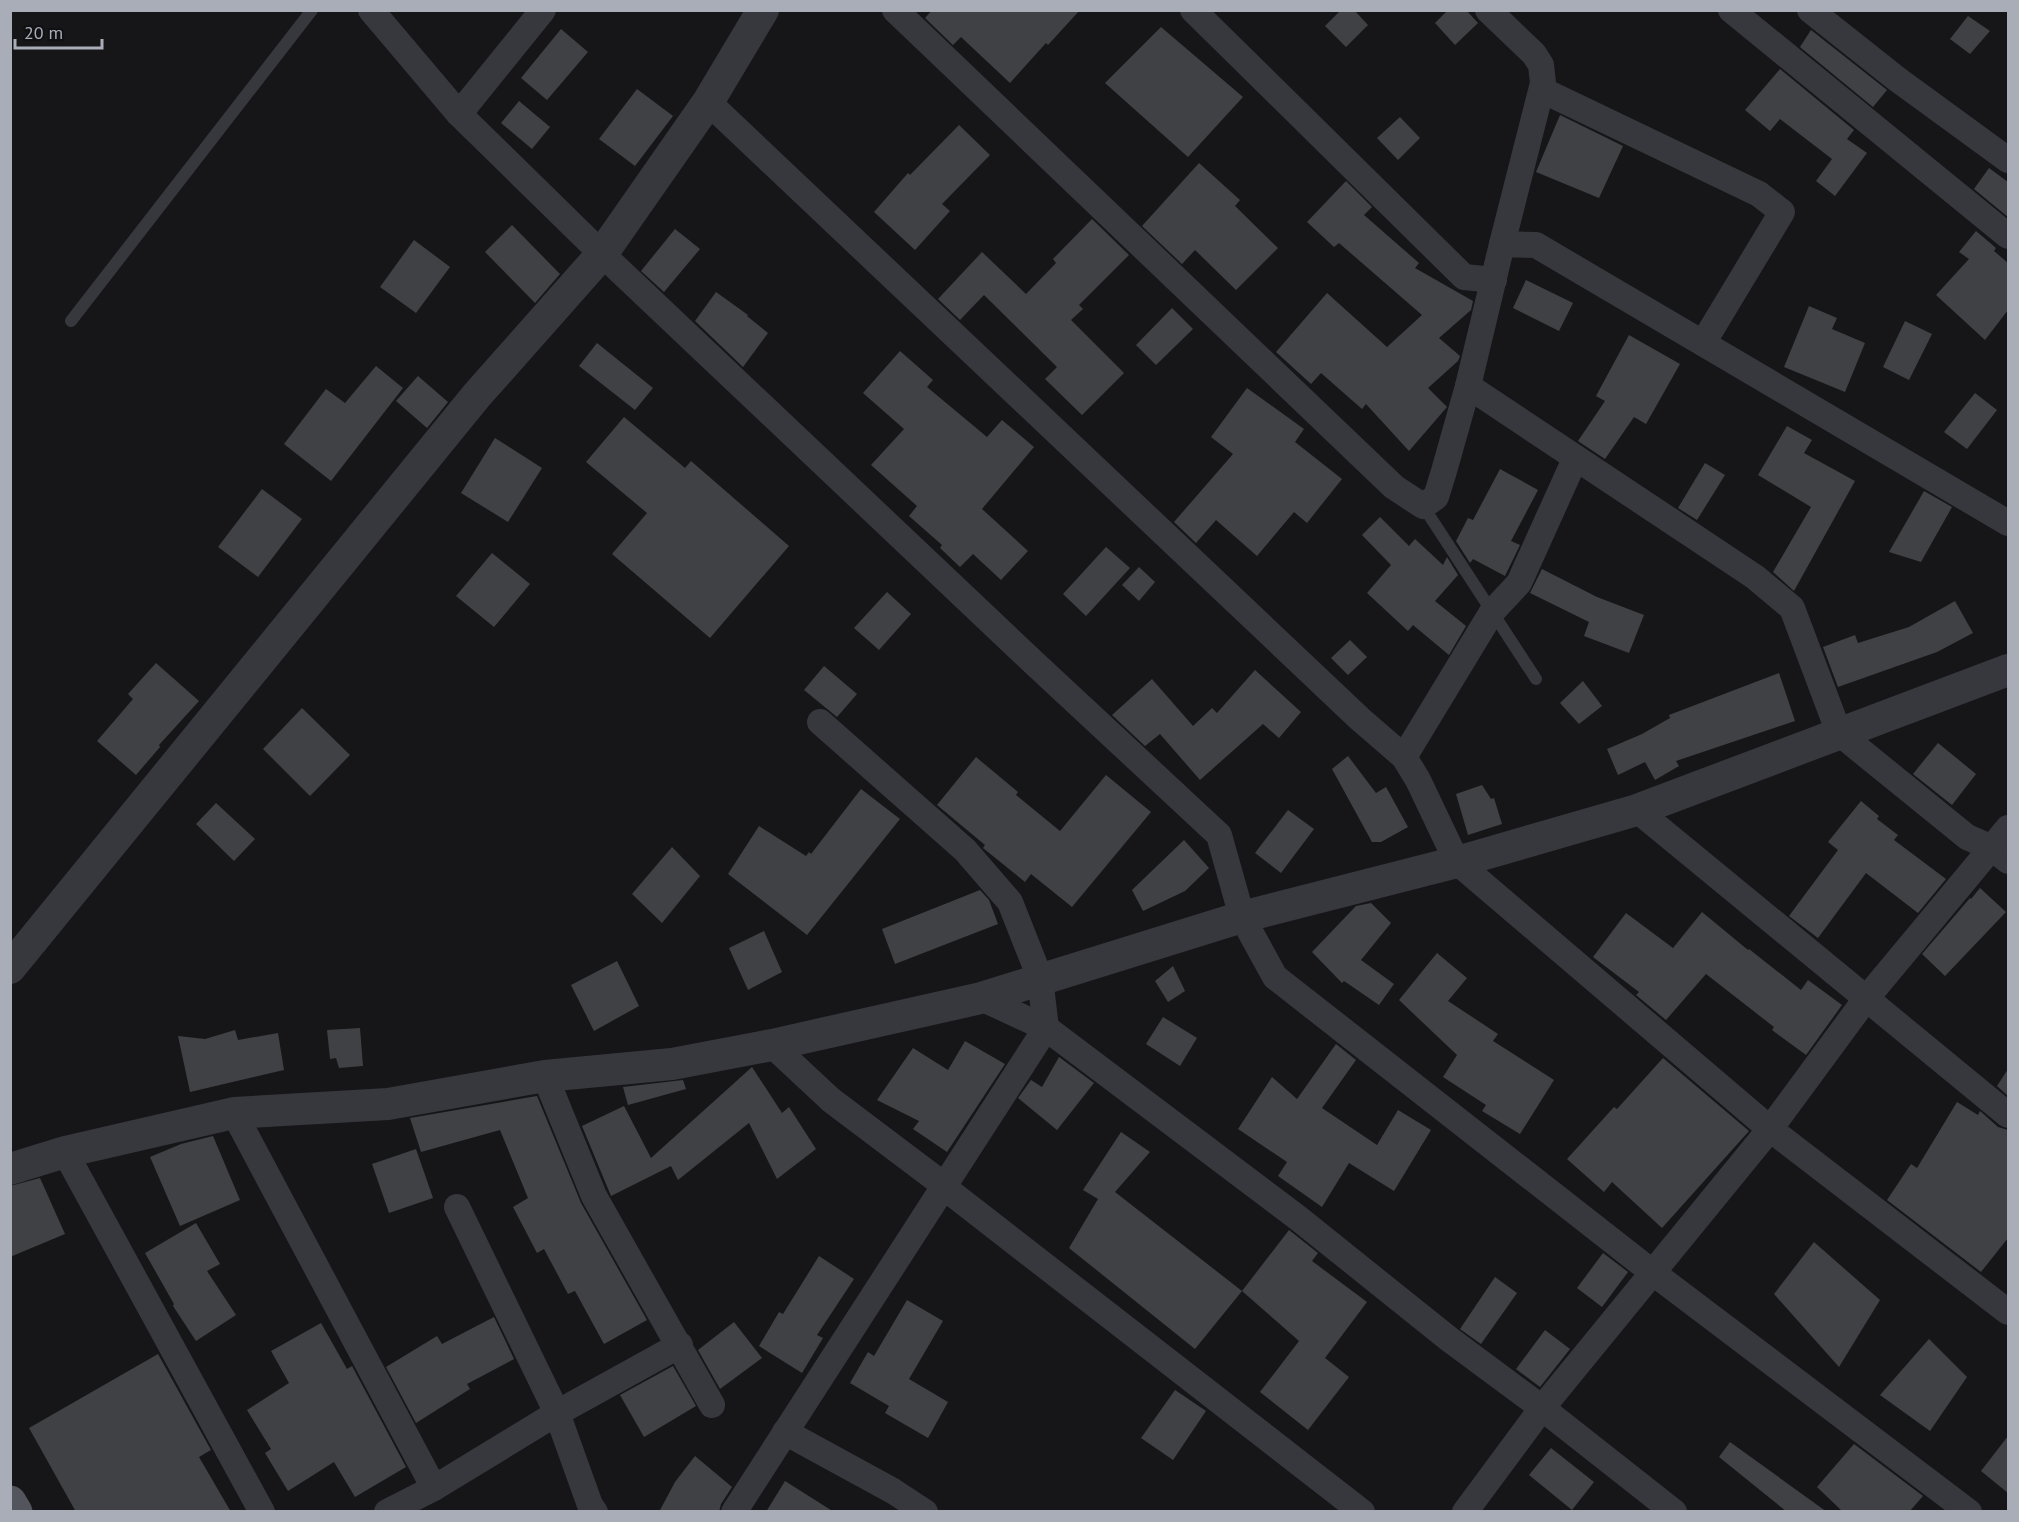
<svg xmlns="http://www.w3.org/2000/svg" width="2019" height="1522" font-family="'PT Sans',sans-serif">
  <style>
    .building { fill: #404145 }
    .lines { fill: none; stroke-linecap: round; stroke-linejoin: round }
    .service { stroke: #37383d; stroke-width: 12 }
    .minor { stroke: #37383d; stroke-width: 26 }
    .tertiary { stroke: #37383d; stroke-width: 32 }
    .primary { stroke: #53555c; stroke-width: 33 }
  </style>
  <rect width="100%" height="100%" fill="#161618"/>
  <g class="building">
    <path d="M932 10H1080L1048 45 1046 43 1010 83 961 37 953 45 925 18Z"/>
    <path d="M1341 10H1354L1368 25 1346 47 1325 26Z"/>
    <path d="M1448 10H1466L1478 23 1455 45 1435 23Z"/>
    <path d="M1968 16 1990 31 1970 54 1950 39Z"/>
    <path d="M1161 27 1243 97 1188 157 1105 83Z"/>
    <path d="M561 29 588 52 547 100 521 78Z"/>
    <path d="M1811 30 1887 90 1873 107 1800 47Z"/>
    <path d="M1780 69 1854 130 1847 139 1867 153 1835 196 1816 181 1832 159 1780 119 1770 131 1745 110Z"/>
    <path d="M637 89 673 116 635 166 599 139Z"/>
    <path d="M519 101 550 127 532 149 501 123Z"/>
    <path d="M1560 115 1623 146 1599 198 1536 172Z"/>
    <path d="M1400 117 1420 138 1398 160 1377 138Z"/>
    <path d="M959 125 990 155 942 204 950 211 915 250 874 212 908 173 910 175Z"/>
    <path d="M1199 163 1240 200 1235 206 1278 248 1236 290 1195 250 1182 264 1142 226Z"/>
    <path d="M1989 168 2008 182V217L1974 189Z"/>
    <path d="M1346 181 1372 207 1364 215 1419 263 1415 268 1473 301 1471 310 1439 338 1460 356 1458 361 1428 388 1447 407 1409 451 1366 404 1362 409 1321 373 1311 384 1276 352 1327 293 1387 347 1422 315 1339 243 1334 247 1307 222Z"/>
    <path d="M1092 219 1129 255 1079 305 1083 309 1071 320 1124 373 1082 415 1045 379 1057 367 984 295 960 320 938 299 982 252 1026 294 1056 263 1053 259Z"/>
    <path d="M512 225 560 274 535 303 485 252Z"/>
    <path d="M675 229 700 249 664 292 641 271Z"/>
    <path d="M1976 231 1996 248 1994 251 2008 263V310L1985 340 1936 295 1969 259 1959 252Z"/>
    <path d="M414 240 450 267 416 313 380 287Z"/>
    <path d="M1526 280 1573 303 1559 331 1513 308Z"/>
    <path d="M716 292 748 315 747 316 768 333 743 367 695 321Z"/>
    <path d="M1809 306 1837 318 1832 329 1865 343 1845 392 1784 367Z"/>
    <path d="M1172 308 1193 329 1156 365 1136 345Z"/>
    <path d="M1905 321 1932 334 1909 380 1883 367Z"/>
    <path d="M1629 335 1680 364 1646 424 1634 417 1605 459 1578 441 1605 401 1596 396Z"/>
    <path d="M597 343 653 388 635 410 579 366Z"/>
    <path d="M900 351 933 380 927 387 987 437 1002 420 1034 447 982 509 1028 551 1001 580 973 554 960 567 940 548 942 545 909 516 917 506 871 465 904 429 863 393Z"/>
    <path d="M376 366 403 388 331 481 284 444 326 389 345 403Z"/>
    <path d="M418 376 448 402 427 428 396 401Z"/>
    <path d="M1247 388 1304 429 1295 442 1342 479 1307 523 1294 512 1257 556 1216 520 1196 543 1174 522 1233 454 1211 437Z"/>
    <path d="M1975 393 1997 410 1967 449 1944 432Z"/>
    <path d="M624 417 685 468 691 461 789 546 710 638 612 554 647 513 586 462Z"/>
    <path d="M1787 426 1812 440 1804 453 1855 481 1794 591 1773 572 1811 507 1758 475Z"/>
    <path d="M495 438 542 468 508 522 461 493Z"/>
    <path d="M1705 463 1725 475 1697 520 1678 508Z"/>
    <path d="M1500 469 1538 490 1511 541 1520 545 1505 576 1473 559 1470 563 1456 541 1468 518 1473 520Z"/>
    <path d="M262 489 302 519 258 577 218 547Z"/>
    <path d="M1924 491 1952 507 1921 562 1889 552Z"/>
    <path d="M1380 517 1409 546 1415 539 1443 565 1447 557 1458 575 1435 601 1466 626 1449 655 1413 625 1408 631 1367 593 1391 565 1362 535Z"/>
    <path d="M1106 547 1130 568 1086 616 1063 594Z"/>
    <path d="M492 553 530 584 494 627 456 596Z"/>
    <path d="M1139 567 1155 582 1139 601 1122 585Z"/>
    <path d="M1542 569 1597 597 1644 615 1629 653 1584 636 1589 622 1530 593Z"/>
    <path d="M887 592 911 614 879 650 854 628Z"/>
    <path d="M1955 601 1973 633 1937 652 1838 687 1823 647 1855 635 1858 643 1909 627Z"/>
    <path d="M1350 640 1367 657 1348 675 1331 658Z"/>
    <path d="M156 663 199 701 159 745 160 747 136 775 97 741 133 699 128 694Z"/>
    <path d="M824 666 857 694 837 717 804 690Z"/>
    <path d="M1255 670 1301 712 1279 738 1263 724 1200 780 1160 734 1145 746 1112 715 1152 679 1193 726 1212 708 1217 713Z"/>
    <path d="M1779 673 1795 721 1676 761 1679 766 1655 780 1645 762 1618 775 1607 749 1642 734 1670 718 1669 715Z"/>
    <path d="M1583 681 1602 706 1579 724 1560 703Z"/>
    <path d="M302 708 350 755 310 796 263 749Z"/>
    <path d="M1938 743 1976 774 1952 805 1913 774Z"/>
    <path d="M1348 756 1376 793 1386 787 1408 827 1381 842H1372L1332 769Z"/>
    <path d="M976 757 1018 792 1016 795 1060 831 1106 775 1151 812 1072 907 1031 874 1025 882 983 848 985 845 937 805Z"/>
    <path d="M1482 785 1491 799 1494 798 1502 824 1468 835 1456 794Z"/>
    <path d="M861 789 900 819 807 935 728 874 759 826 806 856 809 852 811 854Z"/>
    <path d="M1861 801 1879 816 1877 819 1898 835 1894 840 1946 879 1918 913 1866 873 1818 938 1789 916 1838 850 1828 842Z"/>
    <path d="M216 803 255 839 234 861 196 824Z"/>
    <path d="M1288 810 1314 829 1281 873 1255 853Z"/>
    <path d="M1184 840 1209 868 1185 891 1143 911 1132 890Z"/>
    <path d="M672 847 700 876 662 923 632 894Z"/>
    <path d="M1980 888 2006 912 1945 976 1922 954 1970 898 1971 899Z"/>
    <path d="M980 890 989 900 998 924 895 964 882 929Z"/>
    <path d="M1371 903 1391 923 1361 960 1394 984 1379 1005 1344 981 1342 983 1312 952 1356 906Z"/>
    <path d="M1702 912 1748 950 1749 949 1801 990 1808 980 1842 1005 1806 1055 1772 1030 1774 1027 1706 974 1666 1020 1636 995 1639 992 1593 957 1626 913 1673 948Z"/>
    <path d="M764 931 782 972 748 990 729 948Z"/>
    <path d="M1437 953 1467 978 1448 1001 1498 1034 1493 1041 1554 1080 1520 1134 1482 1111 1486 1105 1443 1077 1457 1055 1399 1000Z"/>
    <path d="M617 961 639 1006 594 1031 571 985Z"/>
    <path d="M1173 966 1185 991 1168 1002 1155 981Z"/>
    <path d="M1163 1017 1197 1038 1180 1066 1146 1044Z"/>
    <path d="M360 1028 363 1066 339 1068 336 1058 330 1059 327 1030Z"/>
    <path d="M235 1030 238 1040 278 1033 284 1070 190 1092 178 1036 205 1039Z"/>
    <path d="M965 1041 1005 1064 947 1152 913 1129 919 1121 877 1100 913 1048 948 1070Z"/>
    <path d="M1336 1044 1356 1060 1322 1108 1377 1145 1398 1110 1431 1130 1394 1191 1349 1163 1322 1207 1278 1176 1287 1162 1238 1129 1272 1077 1297 1099Z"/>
    <path d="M1059 1057 1094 1083 1057 1130 1018 1098 1031 1080 1042 1087Z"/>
    <path d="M1663 1058 1749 1131 1662 1228 1612 1182 1604 1192 1567 1159 1614 1107 1617 1109Z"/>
    <path d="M752 1067 782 1113 789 1107 816 1149 777 1179 749 1123 678 1180 671 1166 611 1196 582 1126 624 1106 651 1158Z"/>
    <path d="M2008 1069V1096L1997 1086Z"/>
    <path d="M683 1080 686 1089 628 1105 623 1087Z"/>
    <path d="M537 1096 581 1203 647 1320 604 1344 575 1291 568 1294 544 1249 537 1253 513 1207 528 1198 500 1130 421 1152 410 1118Z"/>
    <path d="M1957 1102 1978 1115 1980 1111 1998 1127 2008 1130V1238L1981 1272 1887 1200 1911 1164 1917 1168Z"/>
    <path d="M1121 1132 1150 1152 1115 1192 1242 1291 1195 1349 1069 1248 1098 1199 1083 1190Z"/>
    <path d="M213 1136 240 1200 180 1226 150 1157 181 1144Z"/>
    <path d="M416 1149 433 1198 389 1213 372 1164Z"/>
    <path d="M40 1178 65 1234 10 1257V1186Z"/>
    <path d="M196 1223 220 1264 207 1271 236 1315 196 1341 173 1306 174 1304 145 1253Z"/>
    <path d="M1289 1230 1318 1253 1312 1261 1367 1302 1325 1358 1349 1377 1308 1430 1260 1392 1299 1341 1242 1291Z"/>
    <path d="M1814 1242 1880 1300 1839 1367 1774 1294Z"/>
    <path d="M1603 1253 1628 1272 1602 1307 1577 1288Z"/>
    <path d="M819 1256 854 1279 817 1335 823 1338 802 1373 759 1346 779 1312 783 1314Z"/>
    <path d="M1495 1277 1517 1293 1481 1344 1460 1329Z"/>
    <path d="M907 1300 943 1321 909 1379 948 1402 928 1438 885 1413 889 1406 850 1383 868 1352 874 1356Z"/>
    <path d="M494 1317 514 1359 467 1384 470 1389 416 1423 386 1367 437 1336 442 1344Z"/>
    <path d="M734 1322 762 1358 720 1389 698 1350Z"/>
    <path d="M321 1323 347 1369 352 1366 406 1467 355 1497 334 1462 288 1491 265 1453 271 1449 247 1410 289 1383 271 1351Z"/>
    <path d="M1545 1330 1570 1349 1540 1387 1516 1369Z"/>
    <path d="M1929 1339 1967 1377 1930 1431 1880 1395Z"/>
    <path d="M158 1354 211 1450 199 1457 231 1512H76L29 1428Z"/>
    <path d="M673 1366 696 1406 644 1437 620 1395Z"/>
    <path d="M1175 1390 1206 1411 1173 1460 1141 1438Z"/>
    <path d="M2008 1436V1493L1981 1471Z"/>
    <path d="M1730 1442 1827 1512H1787L1719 1457Z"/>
    <path d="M1854 1444 1923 1496 1909 1512H1843L1817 1487Z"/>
    <path d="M1551 1448 1594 1482 1572 1510 1529 1475Z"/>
    <path d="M695 1456 732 1487 721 1504 719 1512H659L675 1482Z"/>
    <path d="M785 1481 834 1512H766Z"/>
  </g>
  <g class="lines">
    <g class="service">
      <path d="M71 321 312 10"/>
      <path d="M1423 506 1536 679"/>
    </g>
    <g class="minor">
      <path d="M371 10 459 114 602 254 1032 661 1219 835 1242 917 1275 977 1652 1272 1969 1512"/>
      <path d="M895 10 1394 487 1423 506 1436 497 1444 471 1468 386 1502 244 1536 245 2008 523"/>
      <path d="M1193 10 1464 277 1494 280"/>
      <path d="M1488 10 1534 54 1541 65 1543 83 1502 244"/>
      <path d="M1731 10 2008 236"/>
      <path d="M1810 10 1897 79 2008 160"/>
      <path d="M1542 90 1759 194 1782 212 1703 343"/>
      <path d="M708 102 1360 719 1404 757 1418 780 1457 862 1770 1129 2008 1312"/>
      <path d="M459 114 543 10"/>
      <path d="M1468 386 1755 577 1792 608 1839 733 1967 837 1992 848 2008 861"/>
      <path d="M1404 757 1492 612 1519 583 1575 459"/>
      <path d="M1637 810 2008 1115"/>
      <path d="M981 998 1046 1028 1298 1218 1449 1339 1542 1408 1465 1512"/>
      <path d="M772 1045 831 1100 945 1186V1188L1362 1512"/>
      <path d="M545 1076 594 1196 712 1405"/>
      <path d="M234 1113 434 1488"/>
      <path d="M65 1152 262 1512"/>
      <path d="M457 1207 557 1413 590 1505 595 1512"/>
      <path d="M785 1432 893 1491 925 1512"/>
      <path d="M387 1512 434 1488 557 1413 680 1345"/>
      <path d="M734 1512 1046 1028 1040 978 1010 902 965 850 820 722"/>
      <path d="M1674 1512 1542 1408 1770 1129 1865 1000 2008 828"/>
    </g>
    <g class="tertiary">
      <path d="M10 968 477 395 602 254 708 102 763 10"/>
      <path d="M10 1169 65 1152 234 1113 388 1104 545 1076 672 1064 772 1045 981 998 1242 917 1457 862 1637 810 2008 670"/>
    </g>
    <path class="primary" d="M10 1502 16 1512"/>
  </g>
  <rect width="2019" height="1522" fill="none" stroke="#a8adb8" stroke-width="24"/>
  <path d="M15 39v9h87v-9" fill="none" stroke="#a8adb8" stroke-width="3"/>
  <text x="24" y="39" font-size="18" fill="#a8adb8" stroke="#111113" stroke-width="4.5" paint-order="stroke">20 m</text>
</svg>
